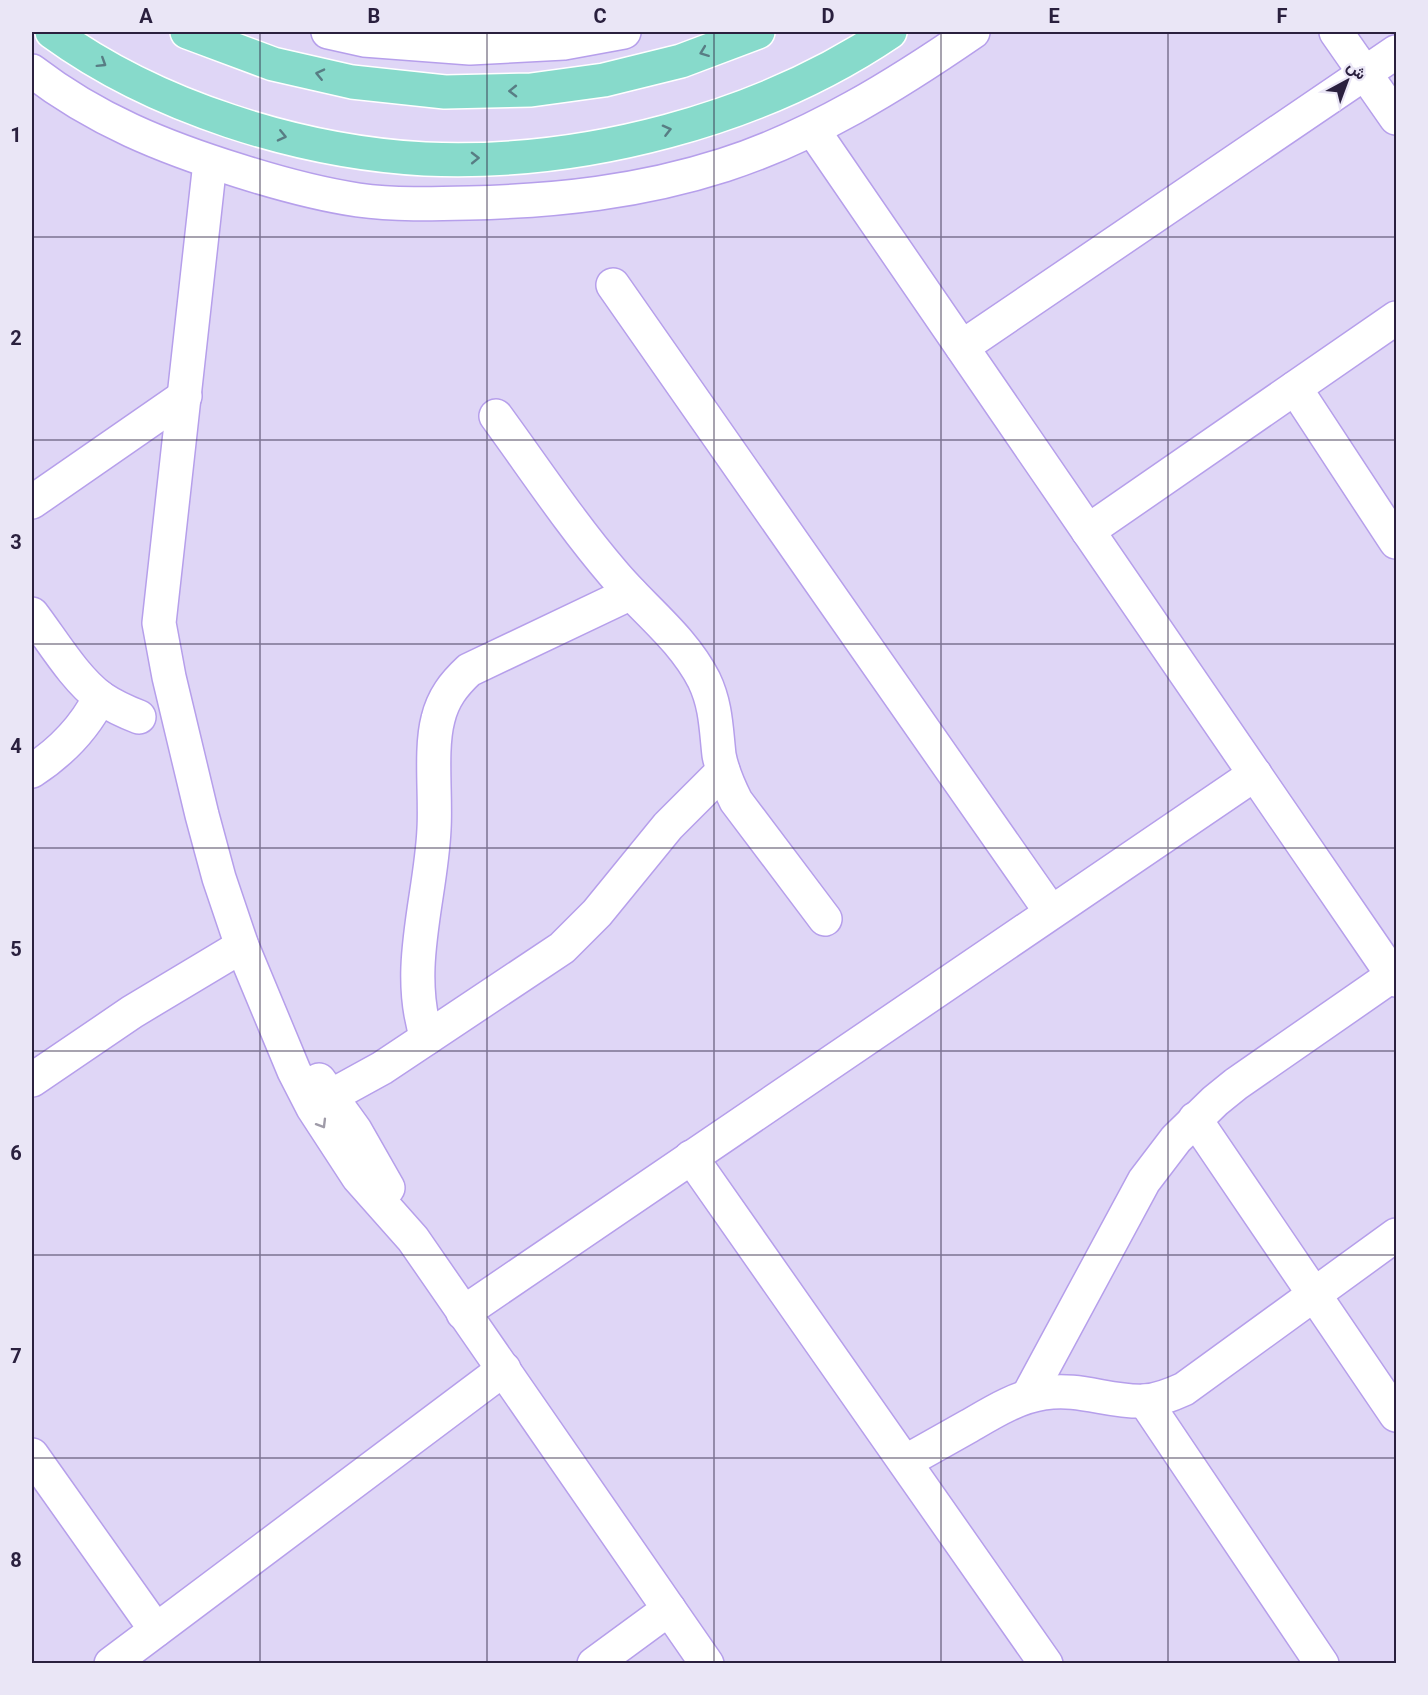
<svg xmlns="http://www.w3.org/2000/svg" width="1428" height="1695" font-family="Roboto,Vazirmatn,sans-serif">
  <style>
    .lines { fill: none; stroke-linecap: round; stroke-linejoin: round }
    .minor-casing { stroke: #b69feb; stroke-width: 36 }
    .major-casing { stroke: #fff; stroke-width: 36 }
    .minor { stroke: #fff; stroke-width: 33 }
    .major { stroke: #87dacb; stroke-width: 33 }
    .oneway { stroke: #587d84 }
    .oneway2 { stroke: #9f9ba8 }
    .grid { fill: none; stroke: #2a203e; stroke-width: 1.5; stroke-opacity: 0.55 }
    .neatline { fill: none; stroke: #2a203e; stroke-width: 2 }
    .grid-label { font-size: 20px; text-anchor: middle; font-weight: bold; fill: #2a203e }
  </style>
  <rect width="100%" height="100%" fill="#dfd6f6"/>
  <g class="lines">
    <g class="minor-casing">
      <g id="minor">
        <path d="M328 32 364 40 470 48 564 43 624 32"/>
        <path d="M1336 32 1396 118"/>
        <path d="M32 71C96 120 163 147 240 171 278 183 318 194 358 200 394 205 433 204 469 203 556 201 640 192 724 165 814 136 896 85 973 32"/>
        <path d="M813 130 1396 980"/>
        <path d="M210 162 159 623 169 677 202 815 219 878 242 946 294 1071 313 1108 358 1177 413 1239 707 1664"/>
        <path d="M613 285 1051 912"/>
        <path d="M962 347 1396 52"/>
        <path d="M1295 388 1396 542"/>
        <path d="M496 416C534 468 571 524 613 573 643 609 682 637 704 680 716 705 716 728 719 755 722 771 729 787 736 801L825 919"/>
        <path d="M32 502 185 396"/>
        <path d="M1088 531 1396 318"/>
        <path d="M32 614C52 640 74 678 101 698 113 706 126 712 139 717"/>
        <path d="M32 771C61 752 84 729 100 697"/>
        <path d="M427 1038C404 969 431 898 434 829 436 796 430 749 438 719 443 698 454 684 469 670L631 593"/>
        <path d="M32 1080 132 1012 242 946"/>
        <path d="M319 1080 355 1130 388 1188"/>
        <path d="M331 1096 382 1068 562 948 597 913 668 826 723 771"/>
        <path d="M1195 1119 1396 1415"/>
        <path d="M691 1157 1046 1664"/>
        <path d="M463 1313 1255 774"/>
        <path d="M1028 1396 1144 1181 1176 1139 1215 1101 1236 1084 1393 975"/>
        <path d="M1145 1401 1322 1664"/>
        <path d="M32 1455 156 1630"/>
        <path d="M905 1462C926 1450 948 1438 969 1426 993 1412 1017 1397 1044 1393 1079 1387 1111 1403 1145 1401 1159 1400 1171 1395 1184 1389L1396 1235"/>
        <path d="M111 1664 504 1369"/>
        <path d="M594 1664 669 1609"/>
      </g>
    </g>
    <g class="major-casing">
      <g id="major">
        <path d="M52 32C155 107 299 152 425 159 582 166 760 120 890 32"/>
        <path d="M187 32 273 64 352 82 445 92 531 90 604 80 681 61 758 32"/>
      </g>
    </g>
    <use href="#minor" class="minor"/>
    <use href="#major" class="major"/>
  </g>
  <defs><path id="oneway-chevron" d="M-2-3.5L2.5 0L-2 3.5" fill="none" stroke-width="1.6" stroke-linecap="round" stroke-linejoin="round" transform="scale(1.5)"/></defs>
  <g class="oneway">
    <use href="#oneway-chevron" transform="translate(704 52) rotate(159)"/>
    <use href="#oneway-chevron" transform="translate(102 63) rotate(32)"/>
    <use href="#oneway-chevron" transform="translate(320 74) rotate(-167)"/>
    <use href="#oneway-chevron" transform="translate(513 91) rotate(179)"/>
    <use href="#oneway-chevron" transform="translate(667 130) rotate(-14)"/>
    <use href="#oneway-chevron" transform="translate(282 136) rotate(13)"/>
    <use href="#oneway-chevron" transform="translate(475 158) rotate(-1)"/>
  </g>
  <use class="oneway2" href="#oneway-chevron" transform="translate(322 1124) rotate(59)"/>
  <path class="grid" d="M260 32V1664M487 32V1664M714 32V1664M941 32V1664M1168 32V1664M32 237H1396M32 440H1396M32 644H1396M32 848H1396M32 1051H1396M32 1255H1396M32 1458H1396"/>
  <rect width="1428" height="1695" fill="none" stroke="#eae6f6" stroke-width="66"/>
  <g transform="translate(1347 81) rotate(41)" stroke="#eae6f6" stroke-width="4.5" paint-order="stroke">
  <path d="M0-4.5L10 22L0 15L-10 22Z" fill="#2a203e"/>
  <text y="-9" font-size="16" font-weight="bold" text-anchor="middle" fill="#2a203e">ش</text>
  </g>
  <rect x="33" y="33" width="1362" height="1629" class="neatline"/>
  <g class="grid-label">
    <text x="146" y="23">A</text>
    <text x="374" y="23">B</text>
    <text x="600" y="23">C</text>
    <text x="828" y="23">D</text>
    <text x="1054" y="23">E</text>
    <text x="1282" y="23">F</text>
    <text x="16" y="142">1</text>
    <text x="16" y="345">2</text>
    <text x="16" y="549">3</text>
    <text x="16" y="753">4</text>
    <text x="16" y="956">5</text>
    <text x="16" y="1160">6</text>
    <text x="16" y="1363">7</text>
    <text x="16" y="1567">8</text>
  </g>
</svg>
